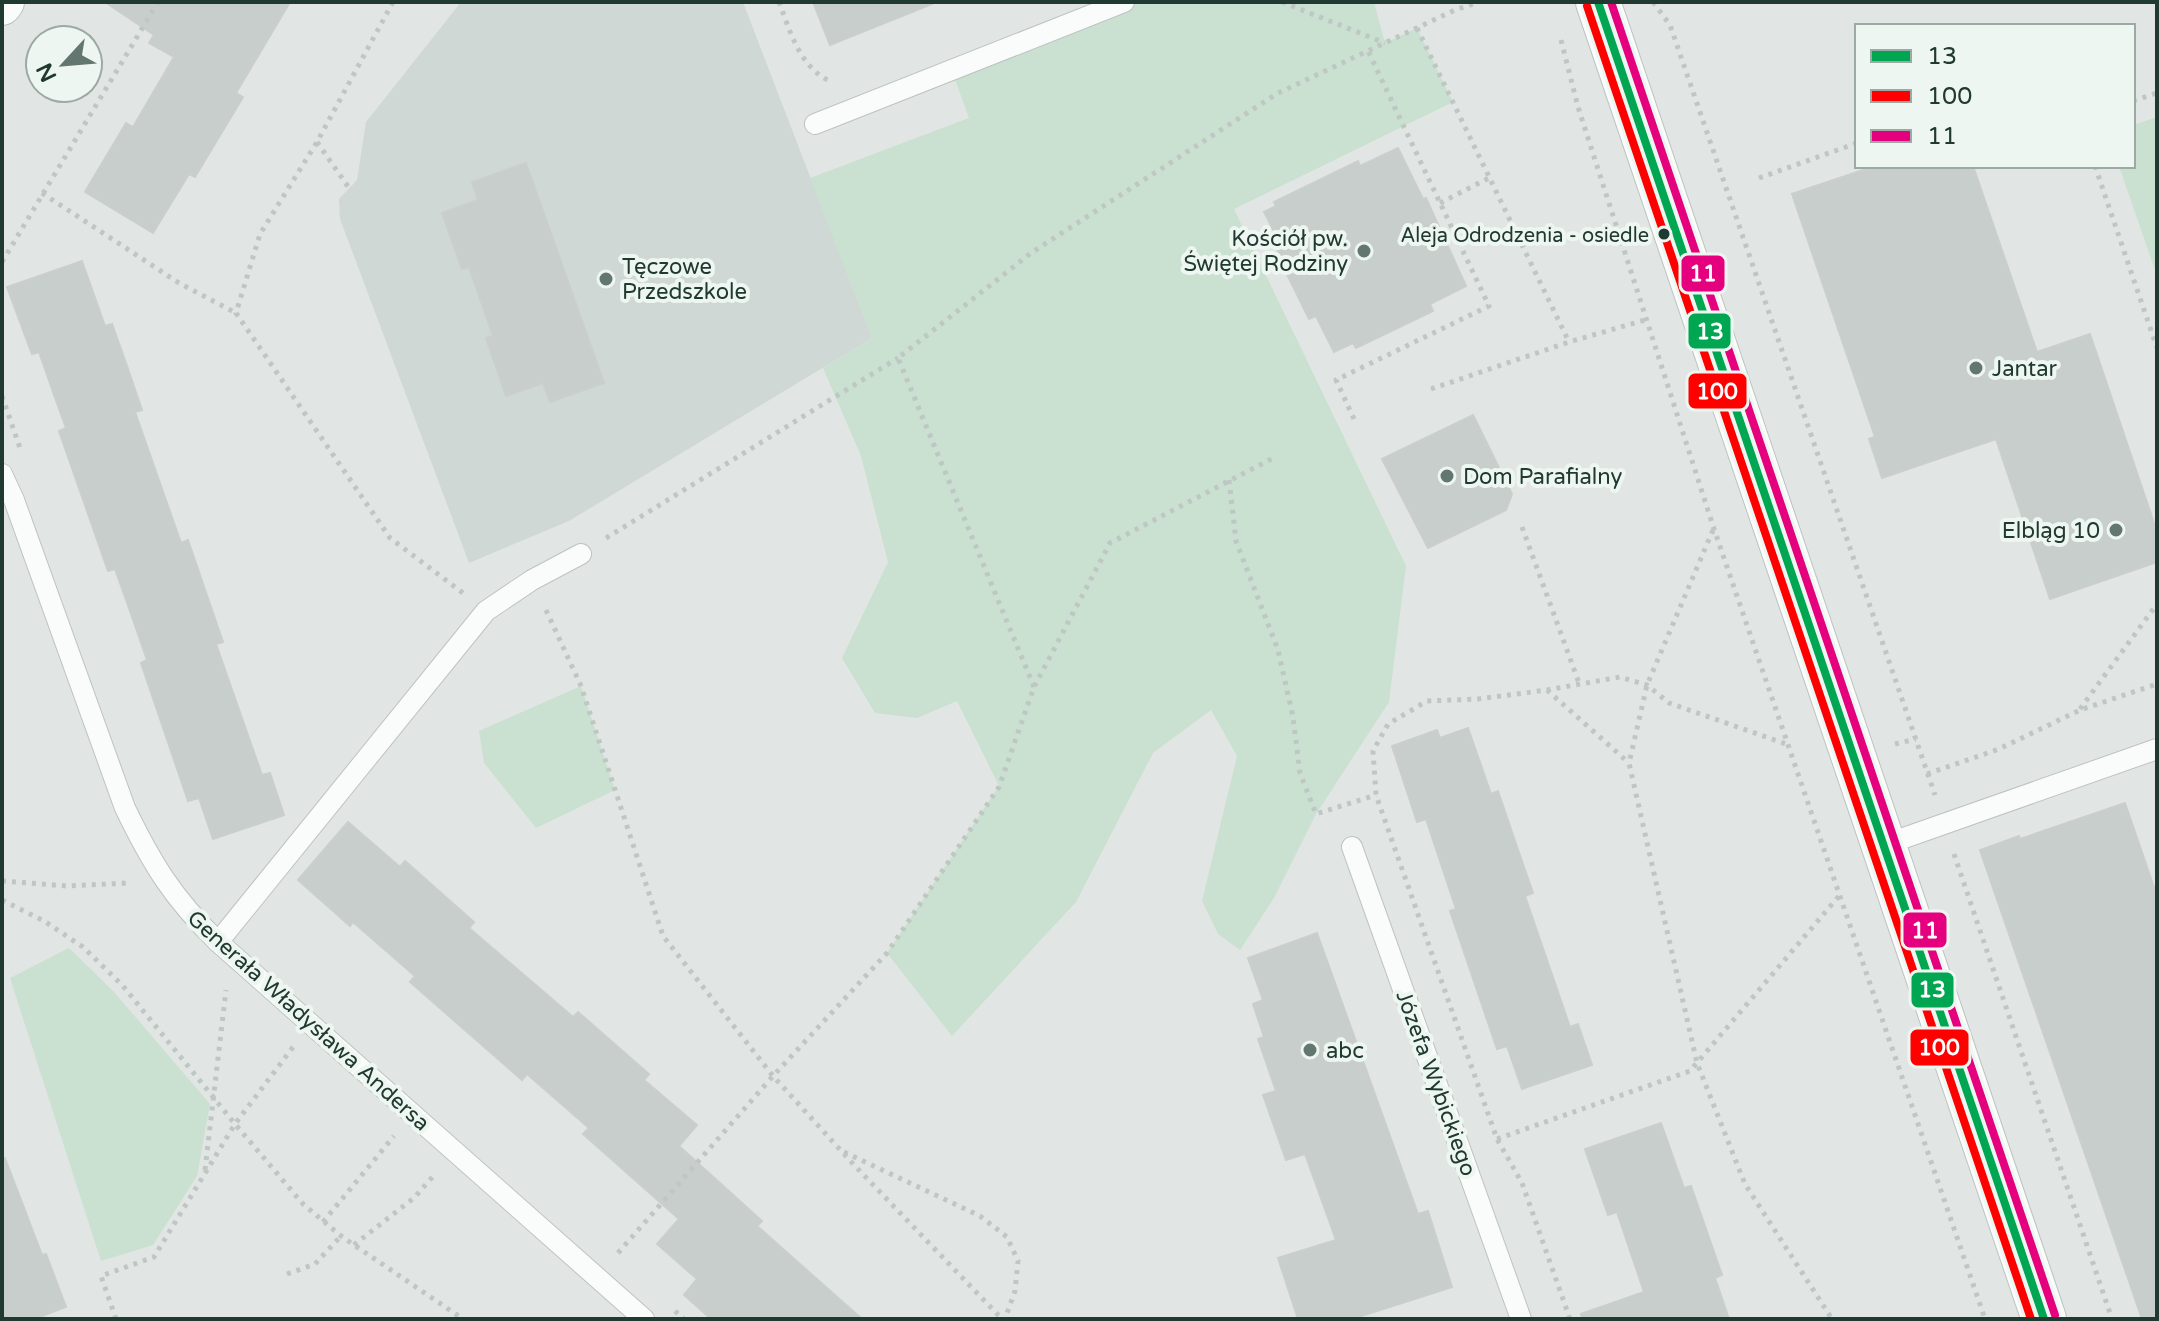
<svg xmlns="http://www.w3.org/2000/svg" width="2159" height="1321" font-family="'Varela Round',sans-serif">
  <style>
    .built { fill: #cfd8d4 }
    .green { fill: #cae0d0 }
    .building { fill: #c8cecb; stroke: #cacfcd; stroke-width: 2 }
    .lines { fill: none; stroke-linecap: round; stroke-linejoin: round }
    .service-casing { stroke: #bec3c1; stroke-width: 22 }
    .minor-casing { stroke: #bec3c1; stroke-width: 40 }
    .tertiary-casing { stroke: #bec3c1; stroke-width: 46 }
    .path { stroke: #bfc7c5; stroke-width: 5; stroke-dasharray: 4 6; stroke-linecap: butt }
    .service { stroke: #fafbfb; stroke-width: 20 }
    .minor { stroke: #fafbfb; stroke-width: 38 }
    .tertiary { stroke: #fafbfb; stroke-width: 44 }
    .bus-1-casing { stroke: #eef6f2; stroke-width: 14 }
    .bus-2-casing { stroke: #eef6f2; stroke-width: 14 }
    .bus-3-casing { stroke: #eef6f2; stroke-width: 14 }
    .bus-1 { stroke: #00a651; stroke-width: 8 }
    .bus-2 { stroke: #f00; stroke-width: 8 }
    .bus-3 { stroke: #e5007d; stroke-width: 8 }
    .bus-dot { fill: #203931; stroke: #eef6f2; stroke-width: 3 }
    .poi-dot { fill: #647670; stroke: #eef6f2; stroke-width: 3 }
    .labels { text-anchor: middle; stroke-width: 8; stroke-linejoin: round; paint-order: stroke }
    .bus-label { font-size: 20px; fill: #203931; stroke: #eef6f2; text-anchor: end }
    .poi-label { font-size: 22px; fill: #203931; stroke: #eef6f2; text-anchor: start }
    .street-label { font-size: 22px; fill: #203931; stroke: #eef6f2 }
    .line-badge { stroke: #eef6f2; stroke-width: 3 }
    .badge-label { font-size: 22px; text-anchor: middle; font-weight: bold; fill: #fff }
  </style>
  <rect width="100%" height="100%" fill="#e1e6e4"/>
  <path class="built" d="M461 2H743L872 338 569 521 469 563 340 219 339 199 357 180 366 122Z"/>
  <g class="green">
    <path d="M1124 2H1374L1385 43 1417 28 1453 102 1234 209 1406 566 1389 702 1316 814 1274 898 1240 950 1218 934 1202 901 1237 756 1211 710 1153 753 1076 902 952 1036 887 953 999 786 957 701 917 718 875 713 842 658 888 562 861 456 823 368 872 338 810 178 969 118 952 71Z"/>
    <path d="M2157 117V276L2119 166H2133V125Z"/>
    <path d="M581 686 615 790 536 828 484 763 479 731Z"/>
    <path d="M69 948 114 992 210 1104 197 1176 153 1245 101 1261 10 978Z"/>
  </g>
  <g class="building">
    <path d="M105 2H290L236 93 243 97 195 177 189 174 153 233 85 192 126 123 133 127 174 57 149 43 154 35Z"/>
    <path d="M813 2H932V4L830 45Z"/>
    <path d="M1398 148 1423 199 1426 198 1466 286 1430 304 1433 311 1356 348 1353 343 1334 352 1316 316 1309 319 1276 252 1283 249 1264 212 1276 206 1274 202 1358 161 1360 166Z"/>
    <path d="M526 163 604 383 550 402 543 383 506 396 486 338 493 336 469 267 462 269 442 213 478 200 472 182Z"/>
    <path d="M1875 166H1973L2037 352 2090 334 2157 532V562L2050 599 1996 439 1882 478 1869 439 1875 437 1792 194Z"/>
    <path d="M82 261 105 326 112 324 127 366 142 410 135 412 181 543 188 540 223 642 216 644 262 775 270 773 284 815 213 839 199 798 188 801 141 663 147 660 130 611 115 569 108 571 59 431 66 428 53 392 39 352 32 354 7 287Z"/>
    <path d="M1473 415 1512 494 1506 510 1428 548 1382 459Z"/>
    <path d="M1468 728 1491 794 1498 791 1515 841 1533 893 1525 896 1570 1027 1578 1024 1592 1065 1522 1089 1507 1046 1497 1049 1450 911 1456 909 1426 819 1417 822 1392 746 1437 730 1440 738Z"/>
    <path d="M2125 803 2157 896V1319H2142L1980 850 2019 836 2020 839Z"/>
    <path d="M348 822 400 867 405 861 474 922 469 928 573 1017 578 1012 649 1074 644 1080 697 1125 679 1146 762 1221 757 1226 862 1319H711L684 1295 697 1279 657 1244 679 1219 583 1134 589 1128 527 1074 522 1080 410 982 415 976 353 922 350 926 298 880Z"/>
    <path d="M1317 933 1418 1214 1428 1211 1452 1287 1352 1319H1298L1278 1258 1336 1240 1305 1154 1286 1160 1263 1095 1276 1091 1258 1039 1264 1037 1253 1004 1263 1000 1248 958Z"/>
    <path d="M1661 1123 1684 1188 1691 1186 1705 1226 1722 1275 1715 1278 1729 1319H1582L1581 1314 1644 1292 1617 1212 1608 1215 1585 1149Z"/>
    <path d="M5 1158 42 1255 46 1254 66 1307 34 1319H2V1159Z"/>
  </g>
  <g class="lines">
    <g class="service-casing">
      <g id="service">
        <path d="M815 124 1124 2"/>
        <path d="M2 474 14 500 125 808C152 864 173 898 218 942L644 1319"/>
        <path d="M1884 845 2157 749"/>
        <path d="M1352 847 1521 1319"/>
        <path d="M218 942 486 611 532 580 581 554"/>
      </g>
    </g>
    <g class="minor-casing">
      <path id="minor" d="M2 6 5 2"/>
    </g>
    <g class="tertiary-casing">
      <path id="tertiary" d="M1598 2 2044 1319"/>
    </g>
    <g class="path">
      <path d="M393 2 317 142 260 234 236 313 390 538 463 593"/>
      <path d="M779 2C790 31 800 69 832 82"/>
      <path d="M1282 2 1385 43"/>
      <path d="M1653 2 1670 25 1935 795"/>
      <path d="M1417 28 1569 342"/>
      <path d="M1561 40 1578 107 1714 529 1985 1319"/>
      <path d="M2133 101 2157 93"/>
      <path d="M317 142 349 188"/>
      <path d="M2095 166 2157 348"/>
      <path d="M1759 178 1857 143"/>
      <path d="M42 193 179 283 236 313"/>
      <path d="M1440 203 1489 178"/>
      <path d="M2 262 158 2"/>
      <path d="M1431 389 1569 342 1645 320"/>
      <path d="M2 396 20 448"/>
      <path d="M1354 419 1336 380 1489 306 1368 51"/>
      <path d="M1229 480 1236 541 1278 650 1293 717 1300 773 1316 814 1376 795"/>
      <path d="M1522 527 1579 683"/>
      <path d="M1713 530 1647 685 1629 763 1697 1063 1745 1184 1832 1319"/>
      <path d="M606 538 898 358"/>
      <path d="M546 610 581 686 663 936 773 1076 855 1166 1002 1319"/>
      <path d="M1034 687 898 358 1031 253 1278 93 1455 10 1479 2"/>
      <path d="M1547 690 1629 763"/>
      <path d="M2080 709 2157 604"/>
      <path d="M1895 744 1916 739"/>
      <path d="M1927 774 1999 749 2080 710 2157 684"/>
      <path d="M1954 854 2112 1319"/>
      <path d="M2 881 67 886 129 883"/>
      <path d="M2 900 44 921 83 947 123 986 235 1124 303 1204 341 1236 463 1319"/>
      <path d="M1497 1139 1690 1071 1839 896"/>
      <path d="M844 1152 980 1216 1007 1237 1018 1261 1015 1291 1005 1319"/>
      <path d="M205 1170 226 990"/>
      <path d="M323 1222 394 1136"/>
      <path d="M354 1245 415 1197 434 1175"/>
      <path d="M618 1253 773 1076 887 953 999 787 1034 687 1110 543 1275 457"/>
      <path d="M287 1274 315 1264 341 1236"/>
      <path d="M675 1311 684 1319"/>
      <path d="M116 1319 101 1276 154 1257 235 1124 293 1047"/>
      <path d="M1570 1319 1522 1183 1497 1139 1376 795 1373 751 1388 724 1427 701 1478 699 1547 690 1620 677 1647 685 1669 703 1789 745"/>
    </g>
    <use href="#service" class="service"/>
    <use href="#minor" class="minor"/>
    <use href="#tertiary" class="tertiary"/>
    <g class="bus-1-casing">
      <path id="bus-1" d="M1598 2 2044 1319"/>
    </g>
    <g class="bus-2-casing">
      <path id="bus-2" d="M1587 6 2031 1319"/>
    </g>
    <g class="bus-3-casing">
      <path id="bus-3" d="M1611 2 2055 1315"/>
    </g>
    <use href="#bus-1" class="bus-1"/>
    <use href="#bus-2" class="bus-2"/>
    <use href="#bus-3" class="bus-3"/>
  </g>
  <circle class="bus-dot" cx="1664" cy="234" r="7"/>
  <g class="poi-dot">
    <circle cx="1364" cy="251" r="8"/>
    <circle cx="606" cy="279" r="8"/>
    <circle cx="1976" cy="368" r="8"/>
    <circle cx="1447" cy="476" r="8"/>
    <circle cx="2116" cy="530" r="8"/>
    <circle cx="1310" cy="1050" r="8"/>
  </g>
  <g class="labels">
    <g class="bus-label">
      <text x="1649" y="242">Aleja Odrodzenia - osiedle</text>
    </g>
    <g class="poi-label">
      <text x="1348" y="246" text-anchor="end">Kościół pw.<tspan x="1348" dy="25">Świętej Rodziny</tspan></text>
      <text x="622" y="274">Tęczowe<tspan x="622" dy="25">Przedszkole</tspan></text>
      <text x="1992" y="376">Jantar</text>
      <text x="1463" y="484">Dom Parafialny</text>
      <text x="2100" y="538" text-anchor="end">Elbląg 10</text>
      <text x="1326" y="1058">abc</text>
    </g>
    <g class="street-label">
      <text transform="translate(309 1020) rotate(42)" y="8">Generała Władysława Andersa</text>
      <text transform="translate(1437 1083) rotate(70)" y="8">Józefa Wybickiego</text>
    </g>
  </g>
  <g class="line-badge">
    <rect x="1680" y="254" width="46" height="39" rx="8" fill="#e5007d"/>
    <rect x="1687" y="312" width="45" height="38" rx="8" fill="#00a651"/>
    <rect x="1687" y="372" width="61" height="38" rx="8" fill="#f00"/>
    <rect x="1902" y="911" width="46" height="38" rx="8" fill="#e5007d"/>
    <rect x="1910" y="971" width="45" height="38" rx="8" fill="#00a651"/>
    <rect x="1909" y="1028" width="61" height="39" rx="8" fill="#f00"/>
  </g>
  <g class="badge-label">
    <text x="1703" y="281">11</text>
    <text x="1710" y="339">13</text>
    <text x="1717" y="399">100</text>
    <text x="1925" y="938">11</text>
    <text x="1932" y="997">13</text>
    <text x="1939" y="1055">100</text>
  </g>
  <rect width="2159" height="1321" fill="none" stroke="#203931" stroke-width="8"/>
  <rect x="1855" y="24" width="280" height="144" fill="#eef6f2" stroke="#9caaa5" stroke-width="2"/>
  <rect x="1871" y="50" width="40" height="12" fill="#00a651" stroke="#9caaa5" stroke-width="2"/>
  <text x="1927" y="64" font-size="24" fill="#203931">13</text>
  <rect x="1871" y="90" width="40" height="12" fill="#ff0000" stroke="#9caaa5" stroke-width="2"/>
  <text x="1927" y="104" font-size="24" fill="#203931">100</text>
  <rect x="1871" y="130" width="40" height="12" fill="#e5007d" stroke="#9caaa5" stroke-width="2"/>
  <text x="1927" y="144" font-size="24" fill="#203931">11</text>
  <g transform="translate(64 64) rotate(244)"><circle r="38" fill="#eef6f2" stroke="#9caaa5" stroke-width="2"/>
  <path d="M0-6L14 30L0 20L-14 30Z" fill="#647670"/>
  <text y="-12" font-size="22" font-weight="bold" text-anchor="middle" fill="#203931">N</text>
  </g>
</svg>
